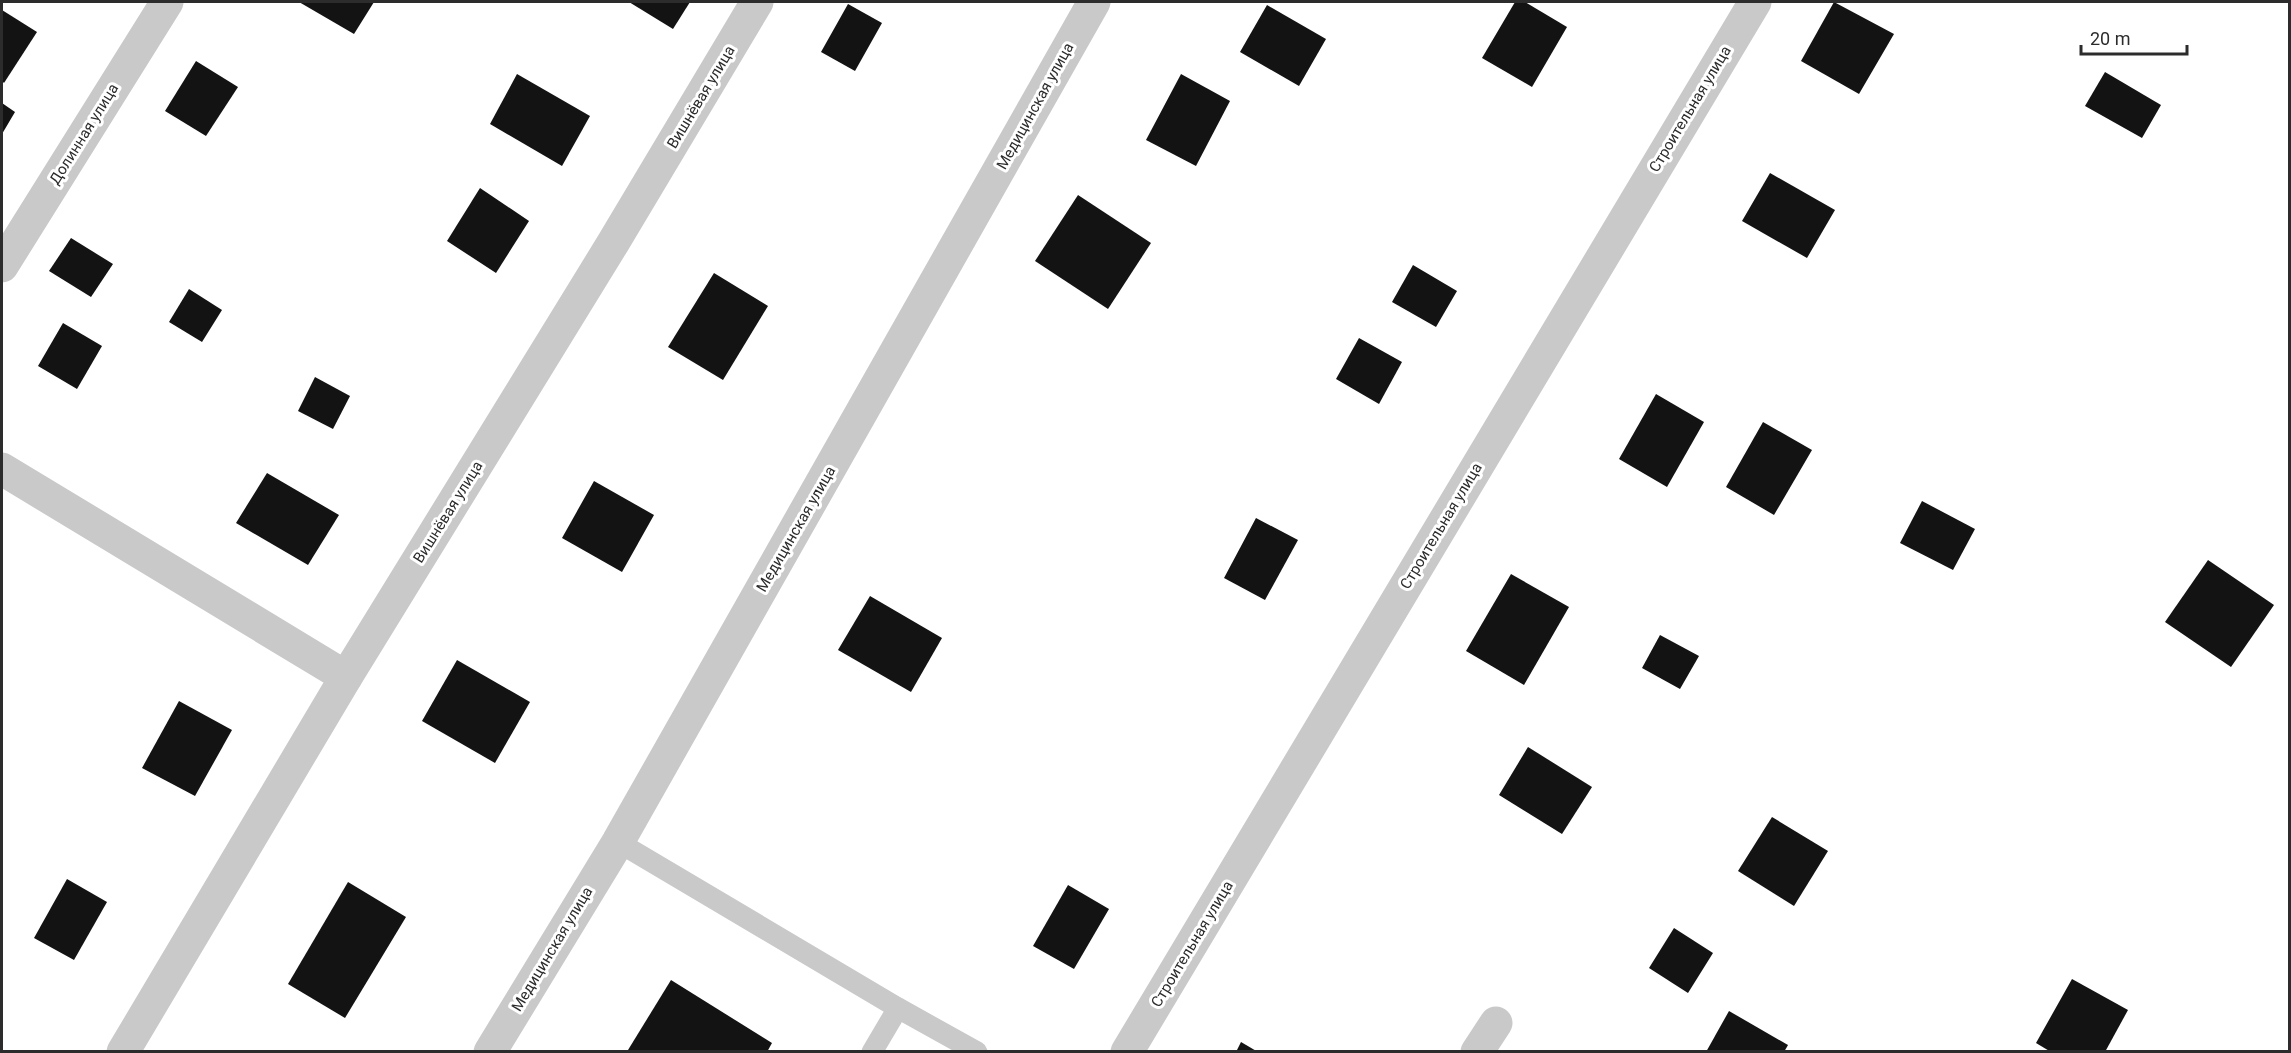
<svg xmlns="http://www.w3.org/2000/svg" width="2291" height="1053" font-family="Roboto,sans-serif">
  <style>
    .building { fill: #131313 }
    .lines { fill: none; stroke-linecap: round; stroke-linejoin: round }
    .lane { stroke: #c9c9c9; stroke-width: 21 }
    .street { stroke: #c9c9c9; stroke-width: 33 }
    .labels { text-anchor: middle; stroke-width: 6; stroke-linejoin: round; paint-order: stroke }
    .street-label { font-size: 15px; fill: #2c2c2c; stroke: #fff }
  </style>
  <rect width="100%" height="100%" fill="#fff"/>
  <g class="building">
    <path d="M299 2H374L354 34Z"/>
    <path d="M629 2H690L673 29Z"/>
    <path d="M1515 2H1525L1567 27 1532 87 1482 58Z"/>
    <path d="M1834 2 1894 34 1859 94 1801 61Z"/>
    <path d="M848 4 882 23 855 71 821 52Z"/>
    <path d="M1267 5 1326 39 1299 86 1240 52Z"/>
    <path d="M2 10 37 32 4 83 2 81Z"/>
    <path d="M196 61 238 87 206 136 165 111Z"/>
    <path d="M2105 72 2161 105 2142 138 2085 106Z"/>
    <path d="M517 74 590 116 562 166 490 124Z"/>
    <path d="M1181 74 1230 101 1196 166 1146 140Z"/>
    <path d="M2 103 15 112 2 134Z"/>
    <path d="M1770 173 1835 210 1807 258 1742 221Z"/>
    <path d="M480 188 529 221 496 273 447 241Z"/>
    <path d="M1078 195 1151 243 1108 309 1035 261Z"/>
    <path d="M71 238 113 264 91 297 49 271Z"/>
    <path d="M1413 265 1457 291 1436 327 1392 302Z"/>
    <path d="M714 273 768 306 723 380 668 347Z"/>
    <path d="M189 289 222 310 202 342 169 322Z"/>
    <path d="M63 323 102 346 77 389 38 366Z"/>
    <path d="M1359 338 1402 362 1379 404 1336 379Z"/>
    <path d="M315 377 350 396 333 429 298 411Z"/>
    <path d="M1656 394 1704 422 1667 487 1619 459Z"/>
    <path d="M1763 422 1812 450 1774 515 1726 487Z"/>
    <path d="M267 473 339 515 308 565 236 523Z"/>
    <path d="M594 481 654 515 622 572 562 538Z"/>
    <path d="M1922 501 1975 529 1953 570 1900 543Z"/>
    <path d="M1256 518 1298 540 1265 600 1224 578Z"/>
    <path d="M2208 560 2274 605 2231 667 2165 622Z"/>
    <path d="M1511 574 1569 607 1524 685 1466 651Z"/>
    <path d="M870 596 942 638 911 692 838 650Z"/>
    <path d="M1660 635 1699 656 1680 689 1642 668Z"/>
    <path d="M457 660 530 702 495 763 422 721Z"/>
    <path d="M179 701 232 730 195 796 142 768Z"/>
    <path d="M1528 747 1592 787 1562 834 1499 795Z"/>
    <path d="M1772 817 1828 851 1794 906 1738 871Z"/>
    <path d="M67 879 107 902 74 960 34 938Z"/>
    <path d="M348 882 406 917 345 1018 288 984Z"/>
    <path d="M1068 885 1109 909 1074 969 1033 946Z"/>
    <path d="M1674 928 1713 953 1688 993 1649 968Z"/>
    <path d="M2072 979 2128 1010 2105 1052H2051L2036 1043Z"/>
    <path d="M671 980 772 1043 767 1052 628 1050Z"/>
    <path d="M1729 1011 1788 1045 1784 1052H1706Z"/>
    <path d="M1241 1042 1258 1052H1236Z"/>
  </g>
  <g class="lines">
    <g class="lane">
      <path d="M618 842 898 1008 977 1052"/>
      <path d="M872 1052 898 1008"/>
    </g>
    <g class="street">
      <path d="M2 266 167 2"/>
      <path d="M2 469 346 677 613 243 757 2"/>
      <path d="M123 1052 346 677"/>
      <path d="M490 1052 618 842 1094 2"/>
      <path d="M1127 1052 1755 2"/>
      <path d="M1477 1052 1496 1023"/>
    </g>
  </g>
  <g class="labels">
    <g class="street-label">
      <text transform="translate(701 97) rotate(-59)" y="5">Вишнёвая улица</text>
      <text transform="translate(1035 106) rotate(-61)" y="5">Медицинская улица</text>
      <text transform="translate(1690 109) rotate(-59)" y="5">Строительная улица</text>
      <text transform="translate(84 134) rotate(-58)" y="5">Долинная улица</text>
      <text transform="translate(448 512) rotate(-58)" y="5">Вишнёвая улица</text>
      <text transform="translate(1441 526) rotate(-59)" y="5">Строительная улица</text>
      <text transform="translate(796 529) rotate(-60)" y="5">Медицинская улица</text>
      <text transform="translate(1192 944) rotate(-59)" y="5">Строительная улица</text>
      <text transform="translate(552 949) rotate(-59)" y="5">Медицинская улица</text>
    </g>
  </g>
  <rect width="2291" height="1053" fill="none" stroke="#2c2c2c" stroke-width="6"/>
  <path d="M2081 45v9h106v-9" fill="none" stroke="#2c2c2c" stroke-width="3"/>
  <text x="2090" y="45" font-size="18" fill="#2c2c2c" stroke="#ffffff" stroke-width="4.5" paint-order="stroke">20 m</text>
</svg>
